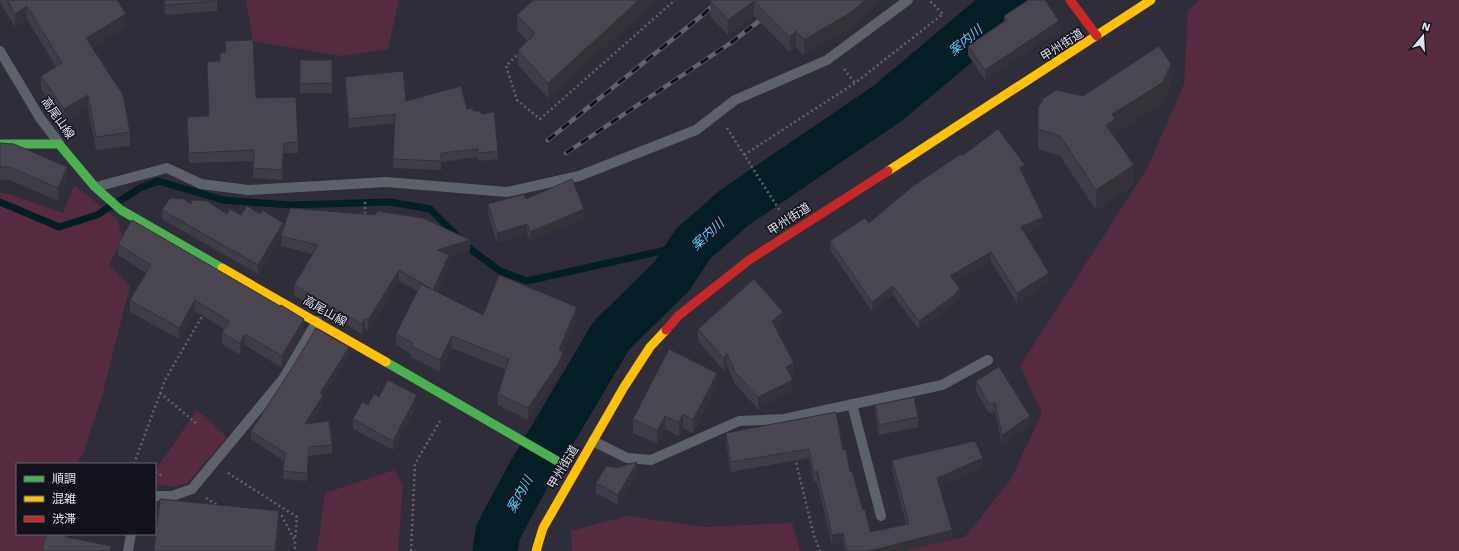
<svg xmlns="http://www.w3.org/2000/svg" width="1459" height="551" font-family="'Work Sans','Noto Sans JP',sans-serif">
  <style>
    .green { fill: #572b3f }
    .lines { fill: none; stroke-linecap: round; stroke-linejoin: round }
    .stream { stroke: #041e26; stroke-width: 7 }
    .river { stroke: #041e26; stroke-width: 45 }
    .path { stroke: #60636c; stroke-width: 2.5; stroke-dasharray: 2 3; stroke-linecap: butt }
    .lane { stroke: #5c616a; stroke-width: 10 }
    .fast { stroke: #4caf50; stroke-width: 9 }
    .slow { stroke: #ffc107; stroke-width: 9 }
    .jam { stroke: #c62828; stroke-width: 9 }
    .rail-casing { stroke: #61636b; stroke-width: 4.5 }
    .rail { stroke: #12121c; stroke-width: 3; stroke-dasharray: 9; stroke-linecap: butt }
    .wall { fill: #403c45 }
    .shaded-wall { fill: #343138 }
    .building { fill: #4a4650; stroke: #343138 }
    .labels { text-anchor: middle; stroke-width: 3; stroke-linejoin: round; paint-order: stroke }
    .street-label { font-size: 12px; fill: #e2e2f2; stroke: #12121c }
    .water-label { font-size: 13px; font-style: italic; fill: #4dd4f8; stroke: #12121c }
  </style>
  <rect width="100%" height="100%" fill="#2e2d39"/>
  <g class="green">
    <path d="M246 0H399L388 49 342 56 253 41Z"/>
    <path d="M1199 0H1459V551H903L965 537 1011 479 1042 413 1020 366 1148 167 1184 84 1188 11Z"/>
    <path d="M74 185 118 220 122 239 109 265 130 286 102 396 83 454 76 464H17V534H49L43 551H0V193L9 194 63 213Z"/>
    <path d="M197 410 227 437 187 483 173 487 155 484V471Z"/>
    <path d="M394 470 403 486 398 551H317L325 493Z"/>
    <path d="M627 516 703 527 792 523 800 551H572L571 531Z"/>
  </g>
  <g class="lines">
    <path class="stream" d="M0 202 59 227 97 215 140 188 158 181 223 200 290 205 390 202 430 209 469 248 500 271 527 281 693 244"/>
    <path class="river" d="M495 551 498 532 528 476 611 336 672 276 693 244 734 208 888 103 988 19 1013 0"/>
    <g class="path">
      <path d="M520 52 506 66 517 100 540 119 675 0"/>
      <path d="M844 69 855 83"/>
      <path d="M727 128 780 211"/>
      <path d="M744 155 855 83 943 14 929 0"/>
      <path d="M365 202V217"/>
      <path d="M160 393 196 423"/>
      <path d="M795 458 814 536 820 551"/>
      <path d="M134 464 165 380 204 313"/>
      <path d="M155 472 163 476"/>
      <path d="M228 473 297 517 295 540"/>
      <path d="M206 498 219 506"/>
      <path d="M276 516H282L295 541V551"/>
      <path d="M411 551 415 464 440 421"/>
    </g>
    <g class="lane">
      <path d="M0 51 40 118 59 143"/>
      <path d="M96 187 167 168 201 184 248 190 386 182 507 192 579 176 696 130 735 100 827 60 908 0"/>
      <path d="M852 404 881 516"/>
      <path d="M593 441 627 458 651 460 739 421 784 419 942 385 988 360"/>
      <path d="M155 496H172L192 489 283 379 317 321"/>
      <path d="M128 551 131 534"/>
    </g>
    <g class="fast">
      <path d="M0 144H59L95 187 121 210 222 268"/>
      <path d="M386 362 559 462"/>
    </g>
    <g class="slow">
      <path d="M888 171 1151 0"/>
      <path d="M222 268 386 362"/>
      <path d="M536 551 543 528 624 387 650 347 666 330"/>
    </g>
    <g class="jam">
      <path d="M1070 0 1097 36"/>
      <path d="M666 330 678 316 749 260 888 171"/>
    </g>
    <g class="rail-casing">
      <g id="rail">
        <path d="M548 140 705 13 718 0"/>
        <path d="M566 153 732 42 786 0"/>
      </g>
    </g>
    <use href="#rail" class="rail"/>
  </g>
  <g class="wall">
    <path d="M0 0H117L126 27 92 48 130 132V146L96 150 88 108 64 122 41 89V76L56 67 27 19 15 27 0 2Z"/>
    <path d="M164 0H217V11L165 15Z"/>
    <path d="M656 0 548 98 518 65V50L527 41 517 30V15Z"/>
    <path d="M711 0H883L853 26 804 55 796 47 790 52 754 16 728 35 710 16V1Z"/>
    <path d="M1004 16 1059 30 985 80 968 55V46L1004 21Z"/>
    <path d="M225 41 256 98 298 142V153H284L282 180 253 178V161L189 163 187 117 209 116 207 62 220 61V53L225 52Z"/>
    <rect x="300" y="60" width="32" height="33"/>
    <path d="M345 77 406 101 467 109 473 111 481 114 498 151V159L478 161V157L441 162V170L393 168 395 123 349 128 345 86Z"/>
    <path d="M1171 84 1162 104 1115 133V138L1134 185 1096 210 1060 156 1038 149V108L1083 96Z"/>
    <path d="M0 143 67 180 58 201 10 180H0Z"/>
    <path d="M962 156 1025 174 1023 175 1043 226 1025 235 1049 283 1017 303 991 261 955 282 960 299 956 301V304L919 330 893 295 872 311 830 250V241L869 223Z"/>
    <path d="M526 199 584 219 530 241 527 234 497 243 488 213V204Z"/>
    <path d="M191 204 227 214 241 215 283 230 470 251 449 257V266L437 292 483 315 577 319 563 353V364L558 376 528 420 498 405V394L506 370 452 348 440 372 411 357V354L396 345V334L418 291 399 281 368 330 365 329 362 334 294 295V285L312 254 281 246 282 235 258 274 162 219V210Z"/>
    <path d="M118 244 304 330 282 368 245 345 240 355 222 344V333L224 329 195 311 179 339 130 312V300L146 273 118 255Z"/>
    <path d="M783 324 777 329 794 375 791 376 793 391 758 409 735 384 727 365 724 371 698 341V329Z"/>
    <path d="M349 355 323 396V403L311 424 332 445V453L309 456 307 481 283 479 284 461 251 439V431Z"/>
    <path d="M976 381 1030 425 1002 445 995 412 989 413 976 391Z"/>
    <path d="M717 386 693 433 683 428 679 436 665 429 657 444 633 433V419Z"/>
    <path d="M379 397 417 405 393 450 353 429V419L368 405Z"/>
    <path d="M875 405 918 417V427L879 435 875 414Z"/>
    <path d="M726 433 843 450 850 472 870 532 906 524 892 469V460L983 468 939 486 952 539 906 551H845L843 542 832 545 817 481 814 482 809 458 731 472 726 443Z"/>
    <path d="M637 472 618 505 596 493V483Z"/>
  </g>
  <g class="shaded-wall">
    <path d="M639 0H656L548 98V83Z"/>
    <path d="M865 0H883L853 26 804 55V40Z"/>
    <path d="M754 1V16L728 35V20Z"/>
    <path d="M27 6V19L15 27V14Z"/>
    <path d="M126 14V27L86 52V38Z"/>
    <path d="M1059 21V30L985 80V70Z"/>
    <path d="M796 31V47L790 52V37Z"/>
    <path d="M1171 64V84L1162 104 1115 133V139L1106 125 1112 114Z"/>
    <path d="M88 95V108L64 122V109Z"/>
    <path d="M284 143V153L282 180V170Z"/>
    <path d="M1025 165V174L1020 178V168Z"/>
    <path d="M1134 165V185L1096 210V190Z"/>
    <path d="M67 167V180L58 201V188Z"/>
    <path d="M584 209V219L530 241V232Z"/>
    <path d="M1043 217V226L1021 237V227Z"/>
    <path d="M283 223V232L258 274V265Z"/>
    <path d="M527 224V234L497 243V233Z"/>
    <path d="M470 240V251L449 257V266L433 300V290L437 250Z"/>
    <path d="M991 252V261L950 285V276Z"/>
    <path d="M399 270V281L368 330V320Z"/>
    <path d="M1049 273V283L1017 303V293Z"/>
    <path d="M893 286V295L872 311V302Z"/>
    <path d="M960 289V299L956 301V304L919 330V321Z"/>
    <path d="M195 300V311L179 339V328Z"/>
    <path d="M577 307V319L563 353V364L558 376 528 420V408L559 350Z"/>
    <path d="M783 312V324L772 332V321Z"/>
    <path d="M365 318V329L362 334V324Z"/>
    <path d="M304 319V330L282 368V356Z"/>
    <path d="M245 334V345L240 355V343Z"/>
    <path d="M452 336V348L440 372V360Z"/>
    <path d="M349 347V355L323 396V403L305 433V424L320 393Z"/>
    <path d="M727 353V365L724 371V359Z"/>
    <path d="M794 363V375L786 378V367Z"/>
    <path d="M717 373V386L693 433V420Z"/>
    <path d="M793 380V391L758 409V397Z"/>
    <path d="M417 395V405L393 450V441Z"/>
    <path d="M683 414V428L679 436V423Z"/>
    <path d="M665 416V429L657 444V431Z"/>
    <path d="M1030 416V425L1002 445V435Z"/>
    <path d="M309 447V456L307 481V473Z"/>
    <path d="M983 458V468L937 487V478Z"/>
    <path d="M637 462V472L618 505V495Z"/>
    <path d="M279 511V527L277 551H275Z"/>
    <path d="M952 530V539L906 551H869Z"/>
    <path d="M843 533V542L832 545V535Z"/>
    <path d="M67 534H70L66 546V537Z"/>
  </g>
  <g class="building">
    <path d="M7 0H117L126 14 86 38 123 95 130 132 96 137 88 95 64 109 41 76 62 63 27 6 15 14Z"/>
    <path d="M165 0H217V1L165 5Z"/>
    <path d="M533 0H639L548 83 518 50 535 34 517 15Z"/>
    <path d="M711 0H865L853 11 804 40 796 31 790 37 754 1 728 20 710 1Z"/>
    <path d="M1028 0H1045L1059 21 985 70 968 46 1007 20 1004 16Z"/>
    <path d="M253 40 256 98 296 97 298 142 284 143 282 170 253 168 254 150 189 153 187 117 209 116 207 62 220 61V53L226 52 225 41Z"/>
    <path d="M1159 46 1171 64 1162 83 1112 114 1115 119 1106 125 1134 165 1096 190 1060 136 1038 129V108L1044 98 1056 90 1083 96Z"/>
    <path d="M300 60H332V83L300 84Z"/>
    <path d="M403 71 406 101 461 86 467 109 473 108V111H481V114L494 112 498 151 478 153V149L441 153V161L393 159 395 114 349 119 345 77Z"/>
    <path d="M998 129 1025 165 1020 168 1043 217 1021 227 1049 273 1017 293 991 252 950 276 960 289 955 293 956 294 919 321 893 286 872 302 830 241 865 218 869 223 912 187 961 154 962 156Z"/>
    <path d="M0 143 14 144 67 167 58 188 10 167H0Z"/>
    <path d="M572 179 584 209 530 232 527 224 497 233 488 204 524 194 526 199Z"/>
    <path d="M170 198 184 199 191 204V200L207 201 227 214 230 209 241 215 247 206 260 214 262 210 283 223 258 265 162 210Z"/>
    <path d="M290 208 376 215 377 211 423 218 470 240 437 250 449 255 433 290 399 270 368 320 365 318 362 324 294 285 318 245 281 236Z"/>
    <path d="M132 220 280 306 281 305 304 319 282 356 245 334 240 343 222 333 229 321 195 300 179 328 130 300 151 265 118 244Z"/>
    <path d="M499 275 577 307 559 350 563 352 558 364 528 408 498 394 509 359 452 336 440 360 411 346 413 343 396 334 421 284 483 315Z"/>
    <path d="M754 279 783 312 772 321 794 363 786 367 793 380 758 397 735 372 727 353 724 359 698 329Z"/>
    <path d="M316 328 349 347 320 393 323 395 305 424 329 421 332 445 309 447 307 473 283 471 285 453 251 431 292 368Z"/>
    <path d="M669 349 717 373 693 420 683 414 679 423 665 416 657 431 633 419Z"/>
    <path d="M999 367 1030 416 1002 435 995 403 989 404 976 381Z"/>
    <path d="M388 380 417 395 393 441 353 419 362 402 368 405 374 394 379 397Z"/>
    <path d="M914 397 918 417 879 425 875 405Z"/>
    <path d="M836 412 843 450 846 449 850 472 852 471 863 510 865 509 870 532 909 524 892 460 975 441 983 458 937 478 952 530 869 551H847L843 533 832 535 817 471 814 472 809 449 731 462 726 433Z"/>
    <path d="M637 462 618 495 596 483 606 466 617 468Z"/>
    <path d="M160 499 279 511 275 551H154Z"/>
    <path d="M46 534H67L66 537 111 546 110 551H42Z"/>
  </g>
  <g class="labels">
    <g class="street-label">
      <text transform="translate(1062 45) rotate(-33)" y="4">甲州街道</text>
      <text transform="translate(58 118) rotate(55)" y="4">高尾山線</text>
      <text transform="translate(789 219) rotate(-33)" y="4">甲州街道</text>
      <text transform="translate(325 311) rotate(30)" y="4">高尾山線</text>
      <text transform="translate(563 467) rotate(-59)" y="4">甲州街道</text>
    </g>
    <g class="water-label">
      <text transform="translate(965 40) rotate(-40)" y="5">案内川</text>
      <text transform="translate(707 234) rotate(-43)" y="5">案内川</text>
      <text transform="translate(519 494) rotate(-61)" y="5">案内川</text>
    </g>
  </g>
  <rect x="16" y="463" width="140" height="72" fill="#12121c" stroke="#656572"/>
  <rect x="24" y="476" width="20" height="6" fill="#4caf50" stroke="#656572"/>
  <text x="52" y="483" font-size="12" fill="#e2e2f2">順調</text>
  <rect x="24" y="496" width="20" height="6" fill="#ffc107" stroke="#656572"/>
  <text x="52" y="503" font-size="12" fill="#e2e2f2">混雑</text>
  <rect x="24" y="516" width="20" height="6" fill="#c62828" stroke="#656572"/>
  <text x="52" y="523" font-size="12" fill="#e2e2f2">渋滞</text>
  <g transform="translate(1423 36) rotate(18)" stroke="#12121c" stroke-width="3" paint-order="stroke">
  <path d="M0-3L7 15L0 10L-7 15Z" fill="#e2e2f2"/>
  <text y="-6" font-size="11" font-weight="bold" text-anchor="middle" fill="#e2e2f2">N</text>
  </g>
</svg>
